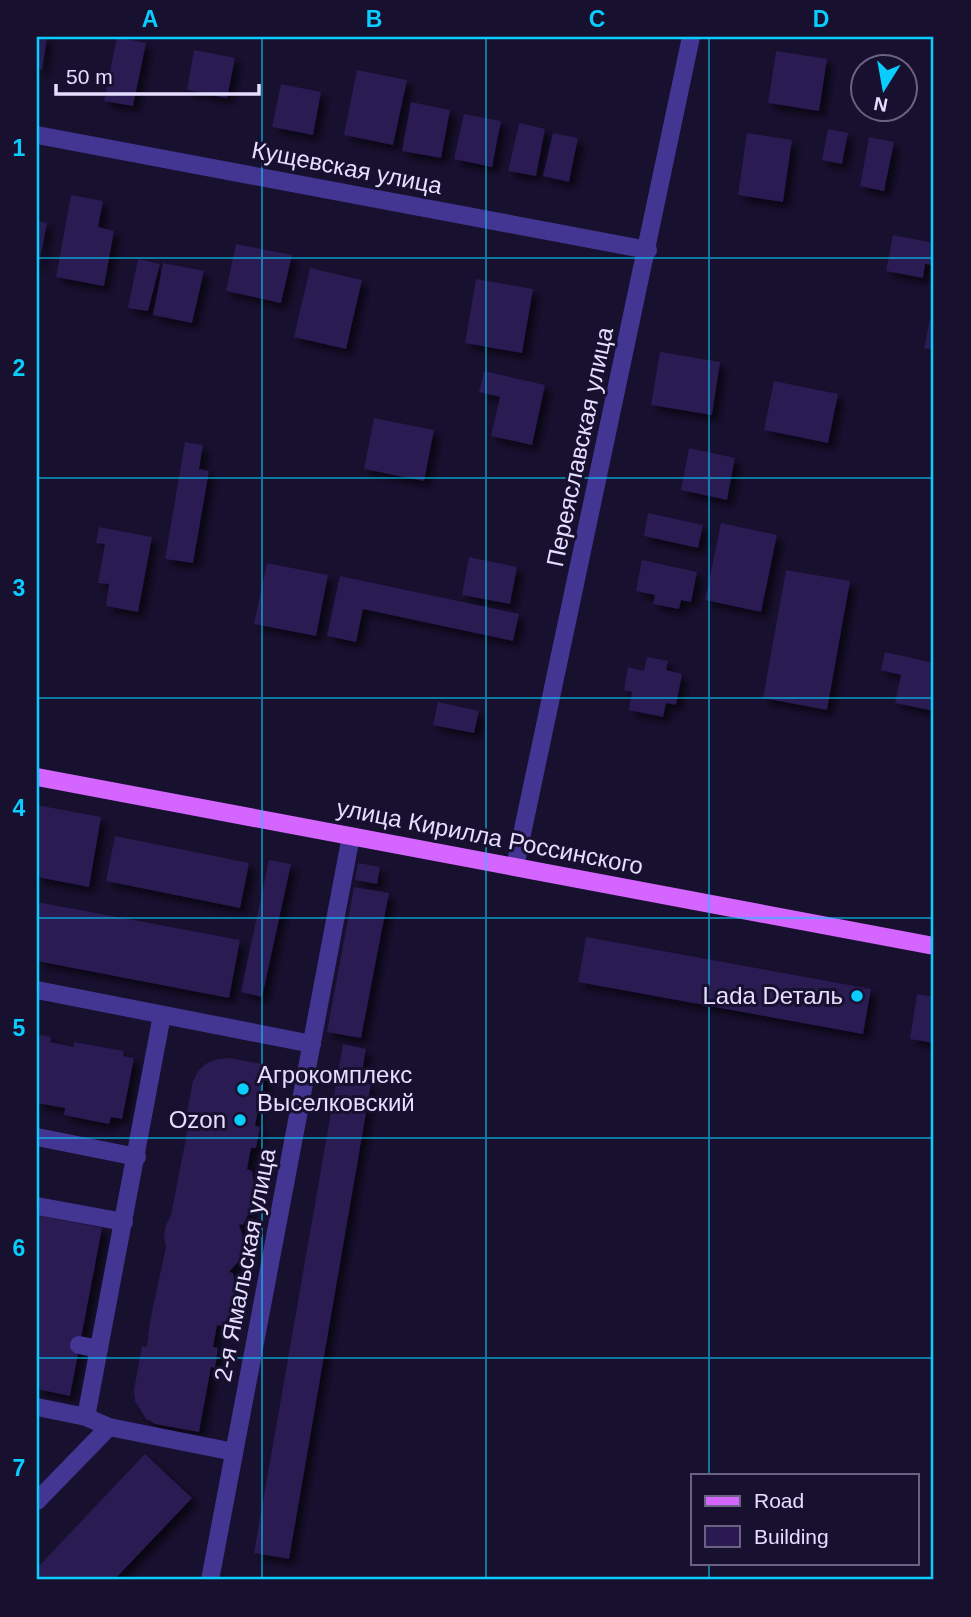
<svg xmlns="http://www.w3.org/2000/svg" width="971" height="1617" font-family="Helvetica,sans-serif">
  <style>
    .building { fill: #2b1a52; filter: url(#shadow) }
    .lines { fill: none; stroke-linecap: round; stroke-linejoin: round }
    .minor { stroke: #433693; stroke-width: 18 }
    .major { stroke: #d565ff; stroke-width: 18 }
    .grid { fill: none; stroke: #0acdff; stroke-width: 2; stroke-opacity: 0.55 }
    .poi-dot { fill: #0acdff; stroke: #18102f; stroke-width: 2.5 }
    .labels { text-anchor: middle; stroke-width: 6; stroke-linejoin: round; paint-order: stroke }
    .street-label { font-size: 24px; fill: #e5deff; stroke: #18102f }
    .poi-label { font-size: 24px; fill: #e5deff; stroke: #18102f; text-anchor: end }
    .neatline { fill: none; stroke: #0acdff; stroke-width: 2.5 }
    .grid-label { font-size: 23px; text-anchor: middle; font-weight: bold; fill: #0acdff }
  </style>
  <defs>
    <filter id="shadow"><feDropShadow dx="6" dy="6" stdDeviation="3.5" flood-color="#0009"/></filter>
  </defs>
  <rect width="100%" height="100%" fill="#18102f"/>
  <g class="building">
    <path d="M37 37H47L42 70 37 69Z"/>
    <path d="M117 37 146 43 133 106 104 101Z"/>
    <path d="M194 50 235 58 227 98 187 90Z"/>
    <path d="M776 51 827 59 819 111 768 103Z"/>
    <path d="M357 70 407 80 393 145 344 135Z"/>
    <path d="M281 84 321 92 313 135 272 127Z"/>
    <path d="M411 102 450 110 441 158 402 151Z"/>
    <path d="M464 114 501 121 492 167 454 159Z"/>
    <path d="M519 123 545 129 536 176 508 171Z"/>
    <path d="M828 129 848 133 842 164 822 160Z"/>
    <path d="M553 133 578 138 569 182 543 176Z"/>
    <path d="M747 133 792 140 783 202 738 195Z"/>
    <path d="M869 137 894 142 884 191 860 186Z"/>
    <path d="M71 195 103 201 98 227 114 231 104 286 56 277Z"/>
    <path d="M37 221 47 223 38 268H37Z"/>
    <path d="M893 235 934 243V265L925 264 923 278 886 271Z"/>
    <path d="M236 244 292 255 281 303 226 291Z"/>
    <path d="M138 259 160 264 148 311 128 308Z"/>
    <path d="M163 263 204 271 192 323 153 315Z"/>
    <path d="M310 268 362 280 346 349 294 337Z"/>
    <path d="M476 279 533 289 522 353 465 343Z"/>
    <path d="M930 320 934 321V350L924 348Z"/>
    <path d="M660 352 720 362 712 415 651 405Z"/>
    <path d="M484 371 545 385 532 445 491 436 500 397 479 392Z"/>
    <path d="M774 381 838 394 828 443 764 430Z"/>
    <path d="M374 418 434 430 424 481 364 469Z"/>
    <path d="M185 442 203 445 199 469 209 471 193 563 165 559Z"/>
    <path d="M689 448 735 458 727 500 681 490Z"/>
    <path d="M648 513 703 525 698 548 644 536Z"/>
    <path d="M721 523 777 535 761 612 705 600Z"/>
    <path d="M99 527 152 537 138 612 106 606 109 584 98 583 105 544 96 543Z"/>
    <path d="M469 557 517 567 510 604 462 595Z"/>
    <path d="M642 560 697 572 691 602 681 600 679 609 653 604 655 595 636 591Z"/>
    <path d="M267 563 328 575 316 636 254 624Z"/>
    <path d="M786 570 850 581 827 710 763 698Z"/>
    <path d="M340 576 519 614 513 641 363 609 356 642 327 636Z"/>
    <path d="M885 652 934 663V711L895 703 901 675 881 670Z"/>
    <path d="M647 657 668 661 666 670 682 674 676 705 666 703 663 717 629 710 632 692 624 690 628 667 644 671Z"/>
    <path d="M438 702 479 711 474 733 433 725Z"/>
    <path d="M37 805 101 817 89 887 37 877Z"/>
    <path d="M115 836 249 863 240 908 106 881Z"/>
    <path d="M269 860 291 864 262 997 241 992Z"/>
    <path d="M358 863 380 867 377 884 355 880Z"/>
    <path d="M354 887 389 893 361 1038 327 1032Z"/>
    <path d="M37 902 240 940 229 998 37 961Z"/>
    <path d="M586 937 871 989 863 1034 578 982Z"/>
    <path d="M917 994 934 997V1043L910 1039Z"/>
    <path d="M37 1034 51 1037 50 1042 74 1047V1042L124 1051 123 1056 134 1058 122 1119 111 1117 109 1124 64 1115 65 1108 37 1103Z"/>
    <path d="M343 1044 366 1049 360 1083 371 1084 289 1559 254 1553Z"/>
    <path d="M230 1058 267 1065 255 1126 260 1127 256 1148H251L247 1169 252 1171 255 1189 251 1208 243 1225 239 1224 243 1237V1250L238 1262 229 1272 233 1273 236 1292 233 1310 223 1326 217 1325 213 1347 218 1348 215 1368 211 1367 199 1432 155 1424 146 1419 135 1401 134 1390 142 1346 147 1347 150 1321 166 1247 164 1236 166 1225 171 1215 186 1138 188 1124 185 1123 193 1081 198 1071 207 1063 218 1059Z"/>
    <path d="M37 1215 102 1228 70 1396 37 1389Z"/>
    <path d="M145 1454 192 1498 114 1580H37V1568Z"/>
  </g>
  <g class="lines">
    <g class="minor">
      <path d="M37 135 648 250"/>
      <path d="M515 867 691 37"/>
      <path d="M37 990 312 1044"/>
      <path d="M37 1137 137 1157"/>
      <path d="M37 1206 124 1222"/>
      <path d="M79 1345 99 1349"/>
      <path d="M37 1407 86 1417 109 1427 234 1452"/>
      <path d="M86 1417 162 1015"/>
      <path d="M37 1501 109 1427"/>
      <path d="M210 1580 351 836"/>
    </g>
    <path class="major" d="M37 777 934 946"/>
  </g>
  <path class="grid" d="M262 37V1580M486 37V1580M709 37V1475M37 258H934M37 478H934M37 698H934M37 918H934M37 1138H934M37 1358H934M709 1563V1580"/>
  <g class="poi-dot">
    <circle cx="857" cy="996" r="7"/>
    <circle cx="243" cy="1089" r="7"/>
    <circle cx="240" cy="1120" r="7"/>
  </g>
  <g class="labels">
    <g class="street-label">
      <text transform="translate(347 168) rotate(11)" y="8">Кущевская улица</text>
      <text transform="translate(580 447) rotate(-78)" y="8">Переяславская улица</text>
      <text transform="translate(490 837) rotate(11)" y="8">улица Кирилла Россинского</text>
      <text transform="translate(245 1265) rotate(-79)" y="8">2-я Ямальская улица</text>
    </g>
    <g class="poi-label">
      <text x="843" y="1004">Lada Dеталь</text>
      <text x="257" y="1083" text-anchor="start">Агрокомплекс<tspan x="257" dy="28">Выселковский</tspan></text>
      <text x="226" y="1128">Ozon</text>
    </g>
  </g>
  <rect width="971" height="1617" fill="none" stroke="#18102f" stroke-width="77"/>
  <rect x="691" y="1474" width="228" height="91" fill="#18102f" stroke="#6a6282" stroke-width="2"/>
  <rect x="705" y="1496" width="35" height="10" fill="#d565ff" stroke="#6a6282" stroke-width="2"/>
  <text x="754" y="1508" font-size="21" fill="#e5deff">Road</text>
  <rect x="705" y="1526" width="35" height="21" fill="#2b1a52" stroke="#6a6282" stroke-width="2"/>
  <text x="754" y="1544" font-size="21" fill="#e5deff">Building</text>
  <g transform="translate(884 88) rotate(191)"><circle r="33" fill="#18102f" stroke="#6a6282" stroke-width="2"/>
  <path d="M0-5L12 26L0 18L-12 26Z" fill="#0acdff"/>
  <text y="-10" font-size="19" font-weight="bold" text-anchor="middle" fill="#e5deff">N</text>
  </g>
  <path d="M56 84v10h203v-10" fill="none" stroke="#e5deff" stroke-width="3.5"/>
  <text x="66" y="84" font-size="21" fill="#e5deff" stroke="#18102f" stroke-width="5" paint-order="stroke">50 m</text>
  <rect x="38" y="38" width="894" height="1540" class="neatline"/>
  <g class="grid-label">
    <text x="150" y="27">A</text>
    <text x="374" y="27">B</text>
    <text x="597" y="27">C</text>
    <text x="821" y="27">D</text>
    <text x="19" y="156">1</text>
    <text x="19" y="376">2</text>
    <text x="19" y="596">3</text>
    <text x="19" y="816">4</text>
    <text x="19" y="1036">5</text>
    <text x="19" y="1256">6</text>
    <text x="19" y="1476">7</text>
  </g>
</svg>
